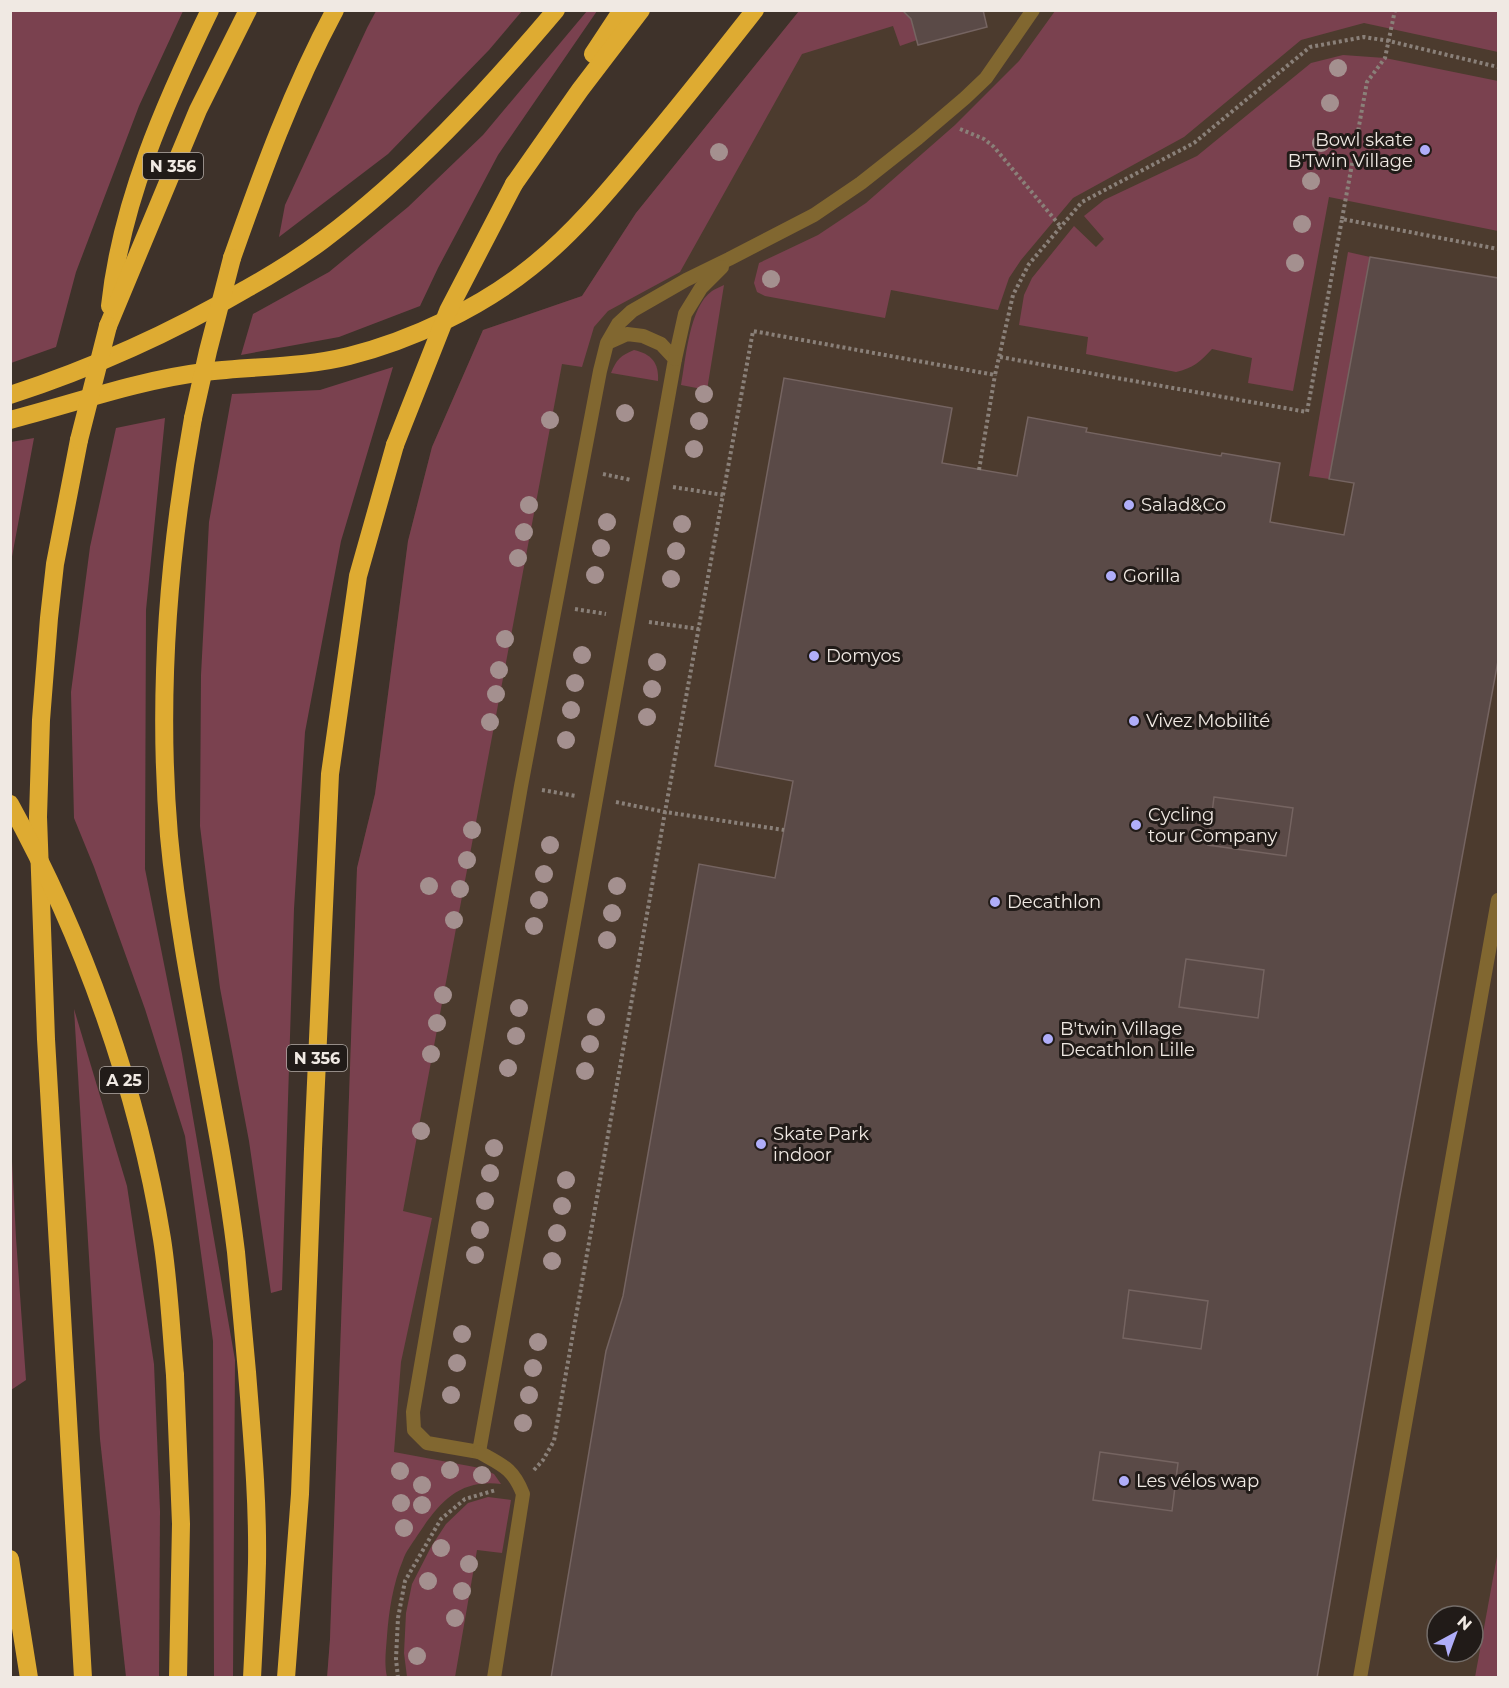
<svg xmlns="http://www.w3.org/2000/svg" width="1509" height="1688" font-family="Montserrat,sans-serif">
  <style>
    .built { fill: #4c3b2e; fill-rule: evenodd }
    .green { fill: #7a414f }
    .building { fill: #5a4a47; stroke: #756461; stroke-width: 1.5 }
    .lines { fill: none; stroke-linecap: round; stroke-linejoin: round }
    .path { stroke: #8a8079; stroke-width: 4; stroke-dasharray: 3 3; stroke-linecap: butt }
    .lane { stroke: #816730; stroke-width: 14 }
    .highway { stroke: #deab32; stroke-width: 18 }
    .highway-bridge { stroke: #deab32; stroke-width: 18 }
    .tree { fill: #a4908f }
    .poi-dot { fill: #b0aefa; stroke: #211b18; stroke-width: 2 }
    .labels { text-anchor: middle; stroke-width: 6; stroke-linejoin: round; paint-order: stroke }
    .shield { fill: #211b18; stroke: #b2aba6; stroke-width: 1.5 }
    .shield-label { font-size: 16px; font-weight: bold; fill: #f0e9e3 }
    .poi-label { font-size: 18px; fill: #f0e9e3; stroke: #211b18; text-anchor: start }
  </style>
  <rect width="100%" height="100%" fill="#3e322a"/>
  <path class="built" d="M799 11H1498V1677L327 1678 330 1639 357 868 375 794 408 541 432 447 483 330 582 296 636 213ZM1437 1616H1473V1652H1437Z"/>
  <g class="green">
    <path d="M10 11H183L139 106 76 272 56 347 11 363Z"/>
    <path d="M376 11H522L489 50 388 154 279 237 285 205 367 28Z"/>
    <path d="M587 11H597L498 155 438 268 420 306 339 337 241 355 253 314 329 272 408 207 483 135Z"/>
    <path d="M799 11H902L911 19 917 40 900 46 893 26 802 54 680 272 608 311 594 327 582 367 562 364 403 1211 432 1218 401 1362 394 1452 480 1468 494 1474 501 1484C458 1479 439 1503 417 1536 412 1544 406 1551 403 1560 393 1584 389 1610 387 1636 386 1650 384 1664 387 1677L327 1678 330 1639 357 868 375 794 408 541 432 447 483 330 582 296 636 213Z"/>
    <path d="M1055 11H1498V52L1364 23 1301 40 1184 137 1073 198 1021 260 1009 278 998 310 891 290 885 318 765 296 757 292 754 283 759 263 818 235 866 203 955 125 1019 61Z"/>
    <path d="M1343 55 1385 58 1498 81V231L1329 197 1293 391 1248 383 1252 358 1212 349C1200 362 1193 368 1176 372L1086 354 1088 337 1019 325 1024 295 1032 278 1074 226 1096 247 1104 239 1084 216 1104 200 1197 156 1311 63Z"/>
    <path d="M1348 252 1370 257 1329 479 1309 476Z"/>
    <path d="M724 285 707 390 681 385C686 359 689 307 712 291 715 289 720 287 724 285Z"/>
    <path d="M634 350C651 354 659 362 658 381L611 373C616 360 621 355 634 350Z"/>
    <path d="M393 367 341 541 305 732 294 909 282 1290 271 1293 249 1141 220 988 200 826 201 675 209 522 232 394 320 390Z"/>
    <path d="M165 418 146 610 145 869 182 1054 235 1360 233 1677H214L213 1341 185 1136 145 1009 94 867 74 818 71 692 90 547 116 428Z"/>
    <path d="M34 438 11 562V564V442Z"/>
    <path d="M74 1009 127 1186 154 1364 160 1511 159 1677H126L100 1439Z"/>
    <path d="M10 1123 16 1238 26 1380 11 1390Z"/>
    <path d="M488 1497 511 1500 502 1553 477 1550 455 1677H407L404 1653 406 1613 412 1584 431 1547 446 1524 468 1503Z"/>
    <path d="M1498 1551V1677H1475Z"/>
  </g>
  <g class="building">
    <path d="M902 10H983L987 27 918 45 911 19Z"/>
    <path d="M1370 257 1498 278V661L1399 1201 1317 1678H551L606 1351 623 1296 699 864 775 878 793 781 715 766 784 378 952 408 942 463 1017 476 1028 417 1087 428 1086 432 1221 456 1222 453 1280 463 1270 522 1344 535 1354 483 1329 479Z"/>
    <path d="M1214 797 1293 808 1286 856 1208 845Z"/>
    <path d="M1186 959 1264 970 1258 1018 1179 1007Z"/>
    <path d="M1129 1290 1208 1301 1201 1349 1123 1338Z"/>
    <path d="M1100 1452 1178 1463 1172 1511 1093 1500Z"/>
  </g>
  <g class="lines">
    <g class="path">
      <path d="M960 129 984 139 994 147 1061 227"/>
      <path d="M1342 219 1367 82 1385 58 1395 10"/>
      <path d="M1000 357 1307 412 1342 219 1498 249"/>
      <path d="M979 470 995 375"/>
      <path d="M603 474 631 480"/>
      <path d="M673 487 723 495"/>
      <path d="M575 609 606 614"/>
      <path d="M649 622 699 629"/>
      <path d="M542 790 576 796"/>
      <path d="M616 802 665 812 784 830"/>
      <path d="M534 1470 543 1460 554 1441 665 812 753 331 995 375 1013 295 1029 264 1082 202 1194 143 1310 47 1364 37 1389 41 1498 67"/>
      <path d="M398 1678 396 1659 398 1618 405 1581 441 1519 465 1499 496 1490"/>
    </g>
    <g class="lane">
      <path d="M607 343 627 334 643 336 661 344 675 359 479 1452 427 1443 414 1430 413 1412 521 786 600 371 607 343 618 324 632 311 686 280 729 259 814 215 861 183 918 138 965 98 986 78 1033 10"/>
      <path d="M675 359 685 314 701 288 722 267"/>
      <path d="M479 1452C502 1465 513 1468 523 1494L494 1678"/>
      <path d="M1360 1678 1498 900"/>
    </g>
    <g class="highway">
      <path d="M593 54 622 10"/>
      <path d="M514 184 580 90 641 10"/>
      <path d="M232 258C262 173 292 90 335 10"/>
      <path d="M110 306C121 202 165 103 210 10"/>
      <path d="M108 326 198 110 248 10"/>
      <path d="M10 395C93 368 171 333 246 289 273 274 299 258 323 240 411 174 485 94 556 10"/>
      <path d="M193 418C168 556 157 696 169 836 182 976 219 1112 236 1252 240 1292 243 1332 247 1372 252 1436 258 1499 257 1563 256 1601 254 1639 252 1678"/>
      <path d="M10 420C75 403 139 380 204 372 253 366 301 368 349 356 412 340 480 308 531 267 574 233 609 190 644 148 682 103 718 57 755 10"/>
      <path d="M79 440 55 564 49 618 41 720 38 817 46 1039 83 1678"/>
      <path d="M175 1375 181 1524 178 1678"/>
      <path d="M10 1559 29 1678"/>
      <path d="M286 1678 300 1494 313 1149 330 774 358 576 395 445"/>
    </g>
    <g class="highway-bridge">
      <path d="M193 418 208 351 232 258"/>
      <path d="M79 440 108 326"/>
      <path d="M395 445 448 311 514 184"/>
      <path d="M10 804C83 936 138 1090 162 1239 169 1284 171 1330 175 1375"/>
    </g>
  </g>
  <g class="tree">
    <circle cx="1338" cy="68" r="9"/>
    <circle cx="1330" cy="103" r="9"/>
    <circle cx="1321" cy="143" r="9"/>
    <circle cx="719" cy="152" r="9"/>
    <circle cx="1311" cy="181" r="9"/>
    <circle cx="1302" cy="224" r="9"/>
    <circle cx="1295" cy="263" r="9"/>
    <circle cx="771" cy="279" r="9"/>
    <circle cx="704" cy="394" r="9"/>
    <circle cx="625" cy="413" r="9"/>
    <circle cx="550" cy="420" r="9"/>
    <circle cx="699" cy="421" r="9"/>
    <circle cx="694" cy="449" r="9"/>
    <circle cx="529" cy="505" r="9"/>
    <circle cx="607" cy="522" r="9"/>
    <circle cx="682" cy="524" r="9"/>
    <circle cx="524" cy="532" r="9"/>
    <circle cx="601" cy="548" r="9"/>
    <circle cx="676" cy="551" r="9"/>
    <circle cx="518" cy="558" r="9"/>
    <circle cx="595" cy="575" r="9"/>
    <circle cx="671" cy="579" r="9"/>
    <circle cx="505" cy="639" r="9"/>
    <circle cx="582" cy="655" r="9"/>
    <circle cx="657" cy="662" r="9"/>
    <circle cx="499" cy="670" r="9"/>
    <circle cx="575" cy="683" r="9"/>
    <circle cx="652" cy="689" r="9"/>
    <circle cx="496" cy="694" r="9"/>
    <circle cx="571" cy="710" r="9"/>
    <circle cx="647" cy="717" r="9"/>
    <circle cx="490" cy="722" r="9"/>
    <circle cx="566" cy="740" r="9"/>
    <circle cx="472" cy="830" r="9"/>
    <circle cx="550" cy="845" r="9"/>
    <circle cx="467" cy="860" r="9"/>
    <circle cx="544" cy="874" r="9"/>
    <circle cx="429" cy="886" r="9"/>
    <circle cx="617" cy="886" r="9"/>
    <circle cx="460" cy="889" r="9"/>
    <circle cx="539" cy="900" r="9"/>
    <circle cx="612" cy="913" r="9"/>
    <circle cx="454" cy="920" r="9"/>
    <circle cx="534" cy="926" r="9"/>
    <circle cx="607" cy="940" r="9"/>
    <circle cx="443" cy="995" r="9"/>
    <circle cx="519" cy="1008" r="9"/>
    <circle cx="596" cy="1017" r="9"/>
    <circle cx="437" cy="1023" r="9"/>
    <circle cx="516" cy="1036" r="9"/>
    <circle cx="590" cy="1044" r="9"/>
    <circle cx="431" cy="1054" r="9"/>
    <circle cx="508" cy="1068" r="9"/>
    <circle cx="585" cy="1071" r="9"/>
    <circle cx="421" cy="1131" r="9"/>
    <circle cx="494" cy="1148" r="9"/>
    <circle cx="490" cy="1173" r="9"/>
    <circle cx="566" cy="1180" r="9"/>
    <circle cx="485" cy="1201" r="9"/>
    <circle cx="562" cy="1206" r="9"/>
    <circle cx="480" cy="1230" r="9"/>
    <circle cx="557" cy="1233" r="9"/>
    <circle cx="475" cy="1255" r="9"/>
    <circle cx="552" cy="1261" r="9"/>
    <circle cx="462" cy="1334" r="9"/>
    <circle cx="538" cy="1342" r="9"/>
    <circle cx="457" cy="1363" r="9"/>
    <circle cx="533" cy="1368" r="9"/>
    <circle cx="451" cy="1395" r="9"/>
    <circle cx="529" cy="1395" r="9"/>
    <circle cx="523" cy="1423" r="9"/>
    <circle cx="450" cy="1470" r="9"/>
    <circle cx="400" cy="1471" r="9"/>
    <circle cx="482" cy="1475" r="9"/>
    <circle cx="422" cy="1485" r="9"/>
    <circle cx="401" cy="1503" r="9"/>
    <circle cx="422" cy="1505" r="9"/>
    <circle cx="404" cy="1528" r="9"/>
    <circle cx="441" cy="1548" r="9"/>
    <circle cx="469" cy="1564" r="9"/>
    <circle cx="428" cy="1581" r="9"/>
    <circle cx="462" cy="1591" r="9"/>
    <circle cx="455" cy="1618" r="9"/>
    <circle cx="417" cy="1656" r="9"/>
  </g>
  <g class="poi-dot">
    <circle cx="1425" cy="150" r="6"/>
    <circle cx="1129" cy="505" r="6"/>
    <circle cx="1111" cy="576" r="6"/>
    <circle cx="814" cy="656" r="6"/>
    <circle cx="1134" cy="721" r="6"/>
    <circle cx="1136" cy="825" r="6"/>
    <circle cx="995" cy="902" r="6"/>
    <circle cx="1048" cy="1039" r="6"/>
    <circle cx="761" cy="1144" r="6"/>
    <circle cx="1124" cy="1481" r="6"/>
  </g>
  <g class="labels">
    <g class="shield">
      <rect x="143" y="153" width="60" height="26" rx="4.5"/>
      <rect x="287" y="1045" width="60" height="26" rx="4.5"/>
      <rect x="100" y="1067" width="48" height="26" rx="4.5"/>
    </g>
    <g class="shield-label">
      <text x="173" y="172">N 356</text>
      <text x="317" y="1064">N 356</text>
      <text x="124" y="1086">A 25</text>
    </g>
    <g class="poi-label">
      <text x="1413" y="146" text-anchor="end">Bowl skate<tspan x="1413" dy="21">B'Twin Village</tspan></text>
      <text x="1141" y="511">Salad&amp;Co</text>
      <text x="1123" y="582">Gorilla</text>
      <text x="826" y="662">Domyos</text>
      <text x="1146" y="727">Vivez Mobilité</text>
      <text x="1148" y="821">Cycling<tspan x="1148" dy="21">tour Company</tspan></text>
      <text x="1007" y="908">Decathlon</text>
      <text x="1060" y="1035">B'twin Village<tspan x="1060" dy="21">Decathlon Lille</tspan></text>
      <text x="773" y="1140">Skate Park<tspan x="773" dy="21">indoor</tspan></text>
      <text x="1136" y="1487">Les vélos wap</text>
    </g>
  </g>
  <rect width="1509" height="1688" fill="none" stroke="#f0e9e3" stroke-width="24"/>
  <g transform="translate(1455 1634) rotate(41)"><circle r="28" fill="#211b18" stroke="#746d69" stroke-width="1.5"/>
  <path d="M0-4.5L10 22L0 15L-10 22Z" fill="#b0aefa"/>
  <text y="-9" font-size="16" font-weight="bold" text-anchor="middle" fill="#f0e9e3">N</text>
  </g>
</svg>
